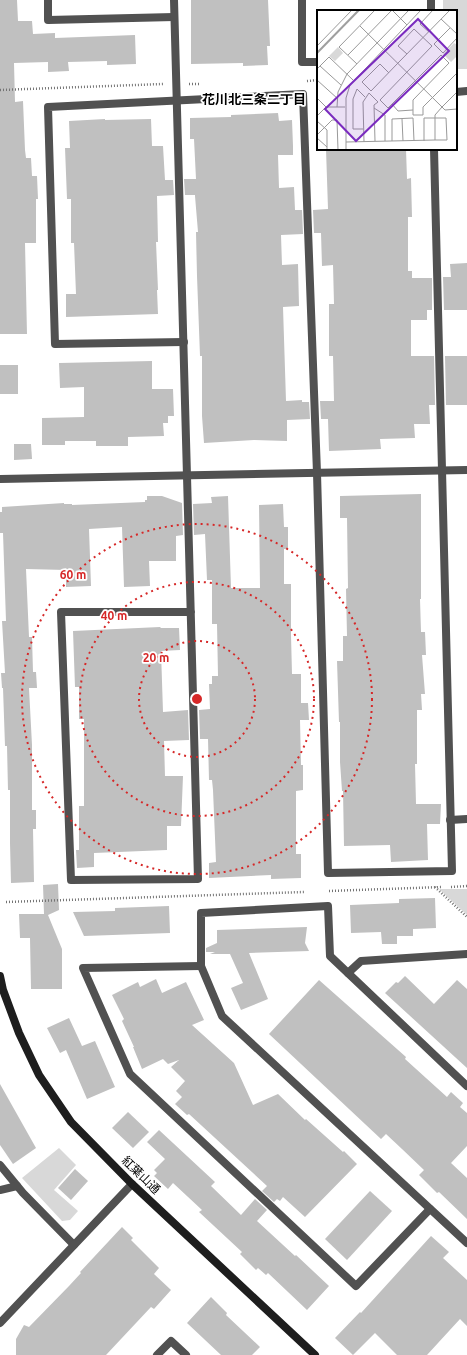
<svg xmlns="http://www.w3.org/2000/svg" width="467" height="1355" font-family="Ubuntu,'Noto Sans JP',sans-serif">
  <style>
    .green { fill: #d8d8d8 }
    .building { fill: #c0c0c0 }
    .lines { fill: none; stroke-linecap: round; stroke-linejoin: round }
    .path { stroke: #737373; stroke-width: 2.5; stroke-dasharray: 1 2; stroke-linecap: butt }
    .street { stroke: #515151; stroke-width: 8 }
    .secondary { stroke: #1e1e1e; stroke-width: 8 }
    .ring { fill: none; stroke: #d62828; stroke-width: 2; stroke-dasharray: 2 4 }
    .labels { text-anchor: middle; stroke-width: 3.5; stroke-linejoin: round; paint-order: stroke }
    .street-label { font-size: 12px; fill: #000; stroke: #fff }
    .neighbourhood-label { font-size: 13px; font-weight: bold; fill: #000; stroke: #fff }
    .inset-river { fill: none; stroke: #9f9f9f; stroke-width: 2 }
    .inset-road { fill: none; stroke: #999; stroke-width: 1 }
    .view { fill: #7b2cbf; fill-opacity: 0.15; stroke: #7b2cbf; stroke-width: 2 }
    .inset-edge { fill: none; stroke: #000; stroke-width: 2 }
    .centre { fill: #d62828; stroke: #fff; stroke-width: 2 }
    .ring-label { font-size: 12px; text-anchor: middle; font-weight: bold; fill: #d62828; stroke: #fff; stroke-width: 3.5; stroke-linejoin: round; paint-order: stroke }
  </style>
  <rect width="100%" height="100%" fill="#fff"/>
  <g class="green">
    <path d="M443 0H467V69H456V11H443Z"/>
    <path d="M439 889H467V915Z"/>
    <path d="M59 1148 76 1165 54 1190 78 1211 70 1220 62 1221 22 1178Z"/>
  </g>
  <g class="building">
    <path d="M0 0H17L18 21H32L33 34 55 33V38L135 35 136 64 107 65V61L68 62 69 71 48 72V62L14 63 15 102 23 101 25 150 26 158H31L32 176H37L38 199H36V243H25L27 334H0Z"/>
    <path d="M191 0H268L270 46H267L268 65 243 66V63L191 64Z"/>
    <path d="M278 113 279 121 292 120 293 146V155H278L279 188 294 187 295 210H302L303 234 281 235 282 265 298 264 299 306 283 307 286 401 302 400V402H309L310 419 287 420V441L254 440 204 443 202 416V356H200L197 276 196 232H198L195 196V195H185L184 179H196L194 139H190V118L231 117V115Z"/>
    <path d="M105 119V120L151 119 152 146H163L165 180H173L174 195 157 196 158 242H156L158 290H157L158 314 66 317V294H76L74 243H71V199H67L65 148H70L69 121Z"/>
    <path d="M326 149H406L407 179 411 178 412 217H408V271H412V278H432V310H427V320H411V356H434L435 405H429L430 424H414L415 438 380 439 381 449 329 451 328 419H321L320 401H334L333 356H329V304H334L333 265 322 266 321 233H314L313 210 328 209Z"/>
    <path d="M467 263V310H444L443 277H451L450 264Z"/>
    <path d="M445 356H467V405H446Z"/>
    <path d="M152 361V389H173L174 416H168V423H163L164 436 128 437V446H96V441H65V445H42V418L84 417V387L60 388 59 363Z"/>
    <rect x="0" y="365" width="18" height="29"/>
    <path d="M14 444H31L32 459 14 460Z"/>
    <path d="M421 494V599H420L421 632H425L426 655H422L425 694H421L422 710H417V764H415L416 804H441L440 824H427L428 860 391 862 390 845 344 846 343 791H342L340 762V722H339L337 661H343V636H347L346 589 348 588 347 518H340V496Z"/>
    <path d="M147 496H162L182 503 183 535 176 536V561H149L150 586 124 587 122 527 89 529 91 586 66 587V570L26 569 29 637H32L33 672H36L37 688H29L32 745V810H36V829H33L34 882 11 883 10 843V790H8L7 746H5L3 688H2L1 673H5L2 621H6L3 533H0V512H2V507L64 503V504H72V505L145 502V500H147Z"/>
    <path d="M228 496 231 588H260L259 505 283 504 284 527H288V549H284V584H291V635L292 674H301V703H308L309 720H300L301 765H303V790L296 791V854H301V878L271 879V875L209 878V863L216 862 213 790 212 780H209L208 739H200L199 710 210 709 209 684H212V676H218L217 624H212V580H207L205 534 194 535 193 504 212 503 211 497Z"/>
    <path d="M160 627 161 628H179L180 650 161 651 163 712 188 710 189 740 164 741 165 776H183L181 826H167V850L94 853V867L77 868 76 850H79V806H84V719H79V687H75L73 631Z"/>
    <path d="M58 884 59 910 48 915 62 949V989H31L30 938H20L19 914H44L43 885Z"/>
    <path d="M435 898 436 928 413 929V936H397V944H382L381 932 351 933 350 905 399 903V899Z"/>
    <path d="M169 906 170 933 84 936 73 912 115 911V908Z"/>
    <path d="M307 927 305 943 309 951 249 953 268 999 241 1010 231 988 243 983 230 954H210L215 952H206V948L217 943V930Z"/>
    <path d="M405 976 434 1004 457 980 467 989V1068L385 993 396 982 398 983Z"/>
    <path d="M156 979 162 993 186 982 204 1020 192 1025 234 1063 253 1105 278 1094 305 1120 306 1119 343 1152 344 1151 357 1164 305 1217 283 1197 280 1201 277 1199 274 1202 262 1191 267 1186 189 1114 187 1115 175 1104 182 1097 176 1091 185 1081 171 1067 179 1060 168 1064 163 1059 142 1069 133 1047H134L122 1021 124 1019 112 995 138 982 140 987Z"/>
    <path d="M319 980 406 1057 405 1059 447 1097 451 1092 463 1103 460 1107 467 1113V1146L451 1163 467 1178V1219L439 1192 437 1193 419 1175 424 1170 402 1149 386 1134 381 1139 269 1034Z"/>
    <path d="M69 1018 82 1046 95 1041 115 1087 87 1099 66 1050 60 1053 47 1028Z"/>
    <path d="M0 1084 36 1148 13 1164 0 1145Z"/>
    <path d="M128 1112 149 1132 133 1148 112 1128Z"/>
    <path d="M159 1130 215 1182 211 1186 241 1215 255 1199 267 1210 257 1221 295 1256 296 1255 329 1286 307 1310 268 1273 266 1275 258 1268 256 1270 240 1254 242 1252 199 1212 202 1210 173 1183 168 1189 154 1176 157 1173 154 1170 165 1159 147 1142Z"/>
    <path d="M75 1169 88 1181 71 1200 58 1188Z"/>
    <path d="M370 1191 392 1211 347 1260 325 1239Z"/>
    <path d="M122 1227 133 1238 131 1240 159 1268 154 1274 171 1290 154 1309 151 1307 106 1355H16V1339L24 1325 29 1327 69 1286 81 1273 80 1272Z"/>
    <path d="M431 1236 449 1252 443 1258 467 1280V1326L460 1319 427 1355H397L375 1333 353 1355 335 1338 360 1312 361 1313Z"/>
    <path d="M211 1297 227 1313 226 1315 260 1347 252 1355H221L187 1323Z"/>
  </g>
  <g class="lines">
    <g class="path">
      <path d="M307 81 318 80"/>
      <path d="M189 84H200"/>
      <path d="M0 90 163 84"/>
      <path d="M435 887 467 917"/>
      <path d="M451 887 467 886"/>
      <path d="M329 891 442 887"/>
      <path d="M6 902 304 892"/>
    </g>
    <g class="street">
      <path d="M48 0V20L174 17"/>
      <path d="M174 0 198 879 71 880 61 612H191"/>
      <path d="M302 0V62H318"/>
      <path d="M431 0V11"/>
      <path d="M456 92 467 91"/>
      <path d="M184 342 55 344 48 107 303 94 317 473 328 873 452 871 434 149"/>
      <path d="M0 479 467 470"/>
      <path d="M450 820 467 819"/>
      <path d="M201 966 83 968 130 1074 356 1286 430 1209"/>
      <path d="M348 973 361 961 467 954"/>
      <path d="M467 1086 330 956 328 906 201 913V966L222 1016 467 1243"/>
      <path d="M0 1165 23 1193 74 1245"/>
      <path d="M0 1190 17 1186"/>
      <path d="M0 1323 132 1184"/>
      <path d="M157 1355 171 1341 186 1355"/>
    </g>
    <path class="secondary" d="M0 976 3 990 19 1033 39 1075 71 1122 132 1184 315 1355"/>
  </g>
  <g class="ring">
    <circle cx="197" cy="699" r="58"/>
    <circle cx="197" cy="699" r="117"/>
    <circle cx="197" cy="699" r="175"/>
  </g>
  <g class="labels">
    <g class="street-label">
      <text transform="translate(141 1175) rotate(44)" y="4">紅葉山通</text>
    </g>
    <g class="neighbourhood-label">
      <text x="254" y="104">花川北三条二丁目</text>
    </g>
  </g>
  <g transform="translate(317 10)">
    <rect width="140" height="140" fill="#fff"/>
    <path d="M137 33 140 35V46L134 52 126 44ZM21 37 26 43 18 51 12 46Z" fill="#d8d8d8"/>
    <path class="inset-river" d="M0 43 42 0"/>
    <path class="inset-road" d="M75 0 90 15M124 9 140 24M133 18 117 34 126 43 140 28M112 22 103 14 116 0M0 36 35 0M90 44 81 36 97 19 115 36 63 90 71 98 124 45 132 53 96 90V105H106V97L140 63M31 45 75 0M40 54 22 37 58 0M3 56 24 75M0 59 12 47 36 70M72 63 63 54 45 72 54 81 81 53 133 0M0 70 21 89M140 82 125 97 128 100 140 99M0 88 9 97H28M75 94 81 101 96 100M20 97 21 82 30 64 92 0M57 98 68 105V131M0 106 9 97M85 109 86 131M0 111 10 120V140M46 119H36V89L40 79 48 87M0 125 15 110H20L21 140M0 128 10 137M75 131V109L96 108 97 131M107 131V108H129L130 130H118M29 132 118 130V105L125 97 43 16M47 132 46 92 52 83 61 92 57 95 58 131M29 140V88L33 75 104 0"/>
    <path class="view" d="M101 9 132 41 39 131 8 99Z"/>
    <rect width="140" height="140" class="inset-edge"/>
  </g>
  <circle cx="197" cy="699" r="6" class="centre"/>
  <g class="ring-label">
    <text x="73" y="579">60 m</text>
    <text x="114" y="620">40 m</text>
    <text x="156" y="662">20 m</text>
  </g>
</svg>
